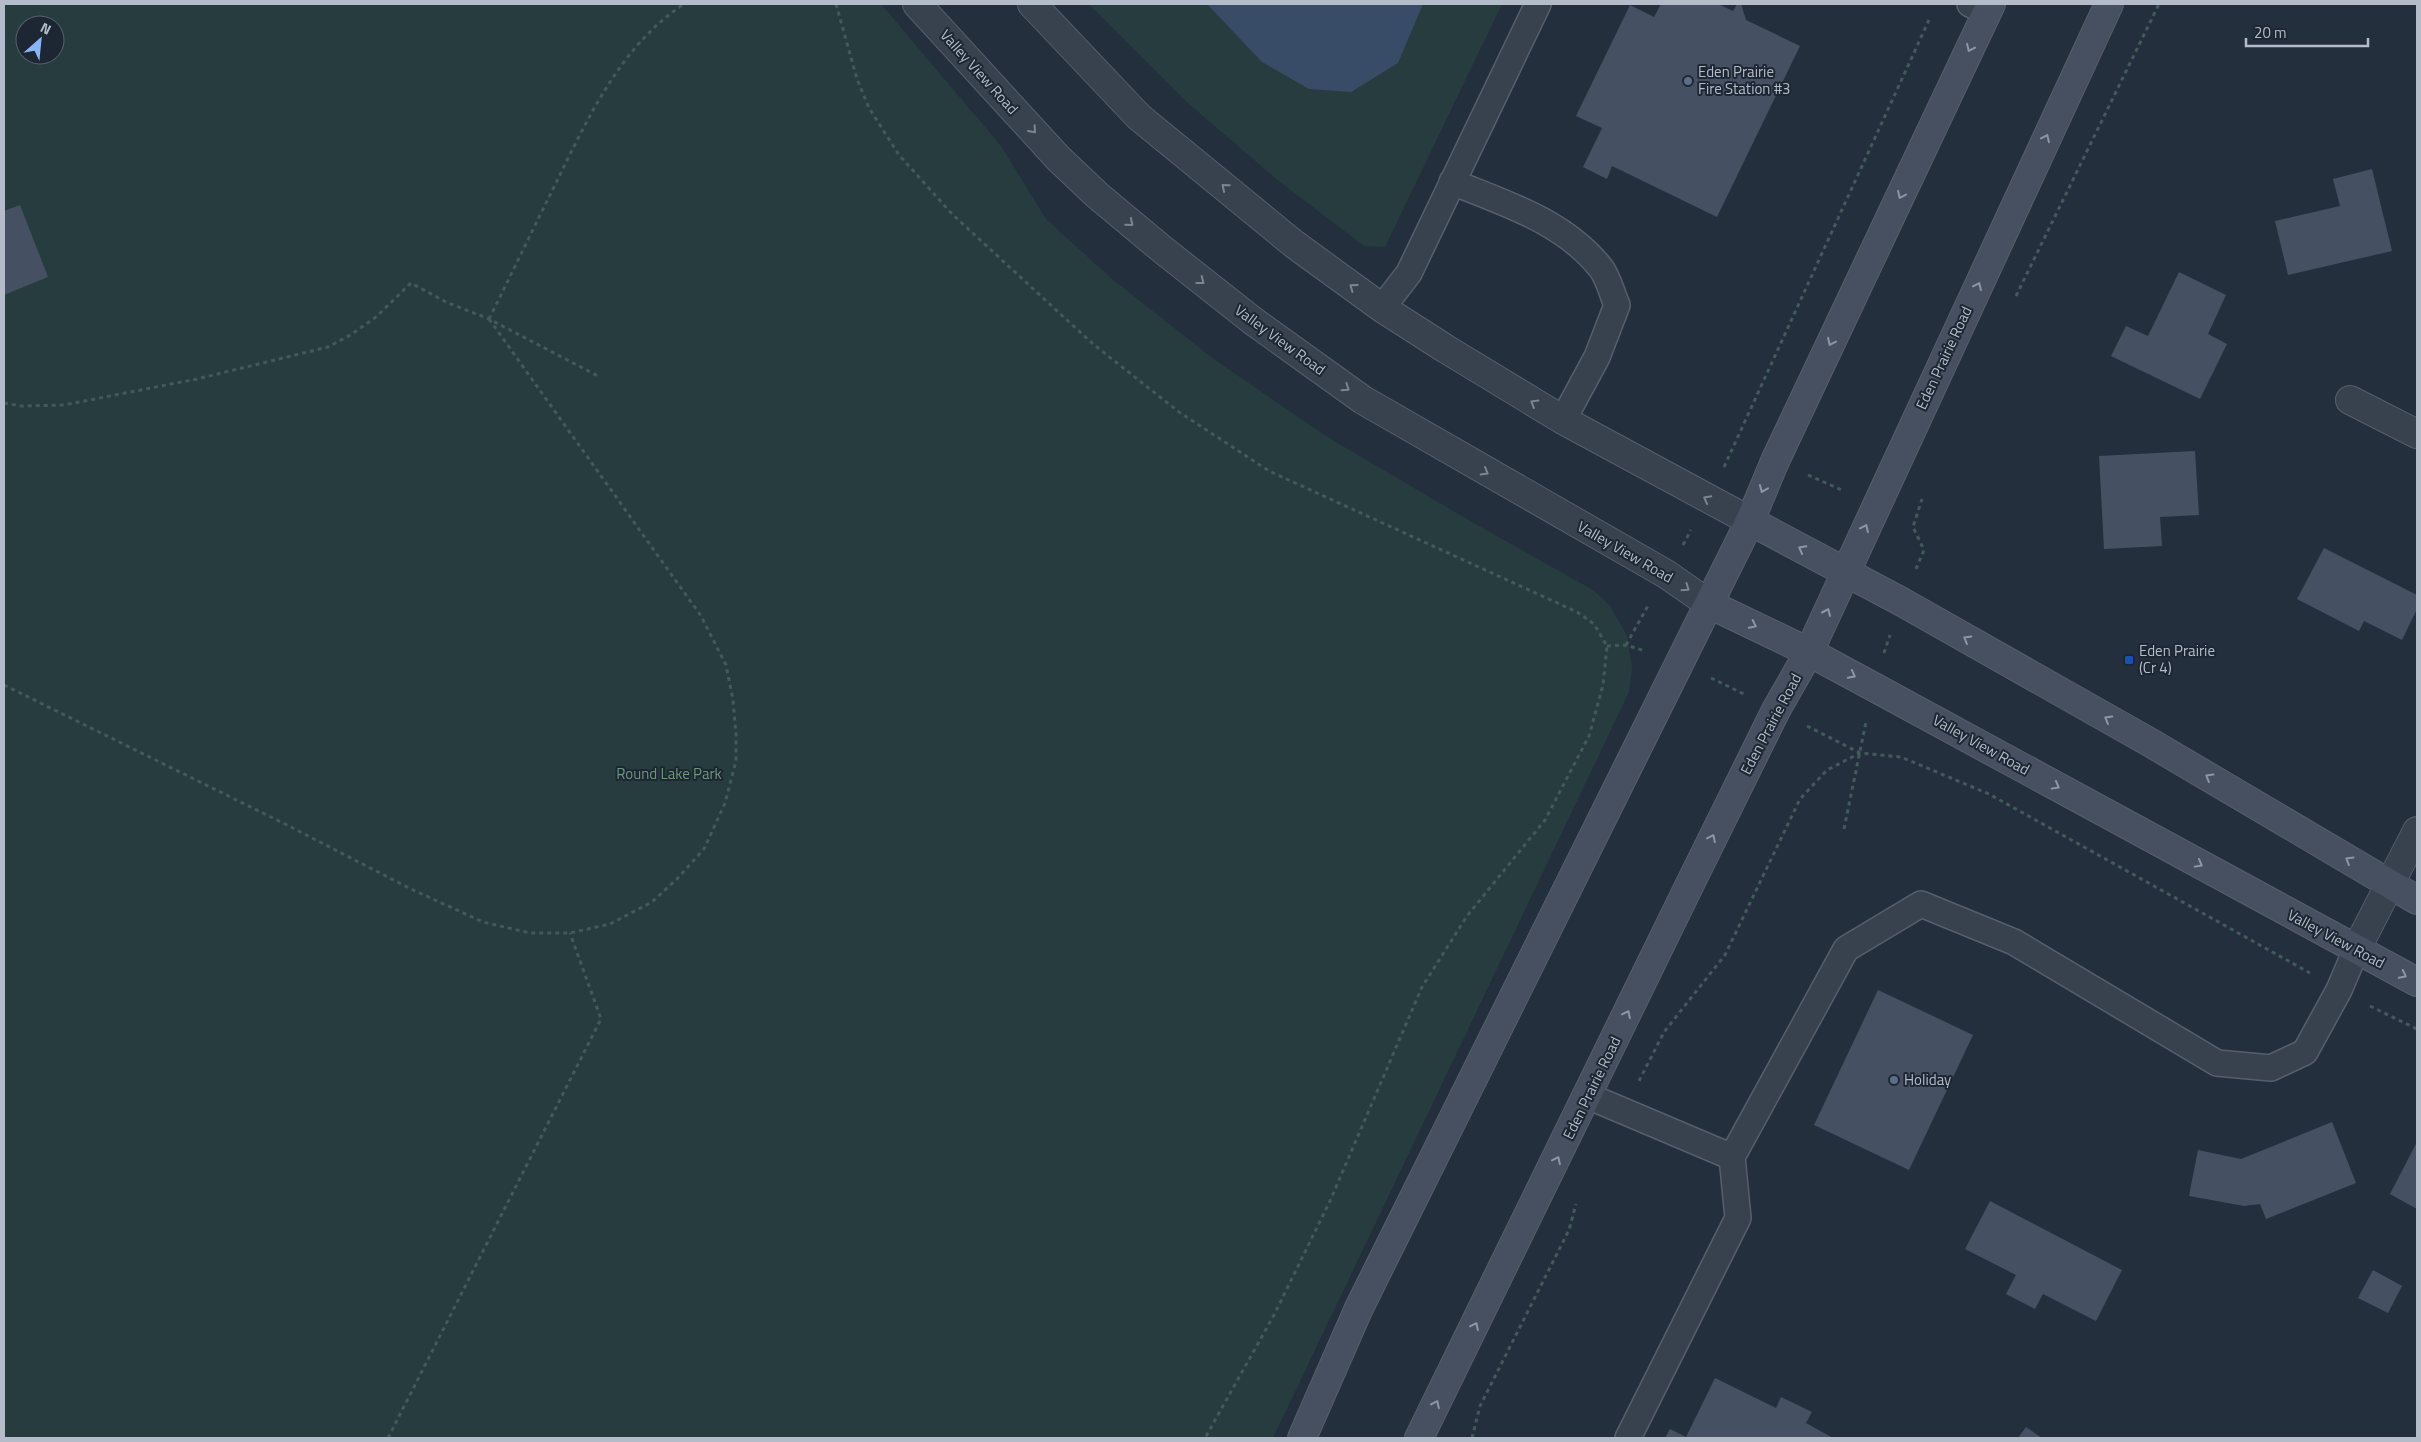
<svg xmlns="http://www.w3.org/2000/svg" width="2421" height="1442" font-family="'Titillium Web',sans-serif">
  <style>
    .green { fill: #263c3f; fill-rule: evenodd }
    .water { fill: #394c67 }
    .building { fill: #455162 }
    .lines { fill: none; stroke-linecap: round; stroke-linejoin: round }
    .service-casing { stroke: #565f6c; stroke-width: 28 }
    .minor-casing { stroke: #565f6c; stroke-width: 30 }
    .tertiary-casing { stroke: #565f6c; stroke-width: 30 }
    .secondary-casing { stroke: #565f6c; stroke-width: 30 }
    .path { stroke: #44595c; stroke-width: 3; stroke-dasharray: 4 4; stroke-linecap: butt }
    .service { stroke: #38414e; stroke-width: 25 }
    .minor { stroke: #38414e; stroke-width: 28 }
    .tertiary { stroke: #38414e; stroke-width: 28 }
    .secondary { stroke: #465061; stroke-width: 28 }
    .oneway { stroke: #8e96a5 }
    .oneway2 { stroke: #7c8592 }
    .service-dot { fill: #5c6f8a; stroke: #1d2633; stroke-width: 2 }
    .transit-dot { fill: #1a4fb4; stroke: #1d2633; stroke-width: 2 }
    .labels { text-anchor: middle; stroke-width: 4; stroke-linejoin: round; paint-order: stroke }
    .street-label { font-size: 15px; fill: #b4bcc9; stroke: #1d2633 }
    .poi-label { font-size: 15px; fill: #b4bcc9; stroke: #1d2633; text-anchor: start }
    .park-label { font-size: 15px; fill: #6b9a76; stroke: #1d2633 }
  </style>
  <rect width="100%" height="100%" fill="#242f3e"/>
  <g class="green">
    <path d="M4 4H881L1001 146 1046 219 1112 279 1215 360 1329 438 1472 522 1593 590 1610 606 1627 636 1632 667 1629 692 1273 1438H4ZM25 25H55V55H25Z"/>
    <path d="M1089 4H1502L1385 247 1364 246 1280 182 1189 104Z"/>
  </g>
  <path class="water" d="M1207 4H1423L1398 63 1351 92 1309 89 1262 62Z"/>
  <g class="building">
    <path d="M1661 4H1718L1733 11 1737 4H1741L1746 20 1800 46 1717 217 1612 166 1607 179 1583 167 1602 128 1576 116 1630 5 1654 17Z"/>
    <path d="M2372 169 2392 251 2288 275 2275 221 2340 206 2333 179Z"/>
    <path d="M20 205 48 277 4 295V211Z"/>
    <path d="M2179 272 2226 295 2208 334 2227 344 2200 399 2111 356 2126 326 2148 336Z"/>
    <path d="M2195 451 2199 515 2160 517 2162 546 2104 549 2099 456Z"/>
    <path d="M2324 548 2417 595V609L2402 640 2364 621 2359 631 2297 599Z"/>
    <path d="M1878 990 1973 1035 1909 1170 1814 1125Z"/>
    <path d="M2332 1122 2356 1183 2266 1219 2260 1204 2244 1206 2189 1196 2198 1150 2241 1159Z"/>
    <path d="M2417 1142V1209L2390 1194Z"/>
    <path d="M1990 1201 2122 1270 2096 1321 2043 1294 2035 1309 2006 1294 2016 1275 1965 1249Z"/>
    <path d="M2373 1270 2402 1286 2388 1313 2358 1298Z"/>
    <path d="M1715 1378 1776 1408 1781 1397 1812 1412 1806 1423 1833 1438H1665L1670 1429 1686 1437Z"/>
    <path d="M2026 1427 2042 1438H2018Z"/>
  </g>
  <g class="lines">
    <g class="service-casing">
      <g id="service">
        <path d="M1970 4 1987 12"/>
        <path d="M1452 182C1504 203 1563 221 1600 267 1608 276 1612 294 1617 305L1597 357 1563 420"/>
        <path d="M1382 308 1409 273 1538 4"/>
        <path d="M1588 1096 1732 1157"/>
        <path d="M1628 1438 1738 1218 1732 1157 1846 949 1921 904 2014 942 2217 1063 2271 1068 2305 1052 2339 990 2356 950"/>
      </g>
    </g>
    <g class="minor-casing">
      <g id="minor">
        <path d="M2350 400 2417 434"/>
        <path d="M2356 950 2417 831"/>
      </g>
    </g>
    <g class="tertiary-casing">
      <g id="tertiary">
        <path d="M917 4 1058 158 1097 195 1163 250 1253 321 1363 400 1666 574 1709 604"/>
        <path d="M1032 4 1139 117 1294 244 1382 308 1446 349 1563 420 1750 521"/>
      </g>
    </g>
    <g class="secondary-casing">
      <g id="secondary">
        <path d="M1750 521 1902 602 2151 743 2417 900"/>
        <path d="M1709 604 1809 652 1872 686 2417 982"/>
        <path d="M1302 1438 1359 1308 1750 521 1775 461 1991 4"/>
        <path d="M1419 1438 1691 882 1776 710 1809 652 2109 4"/>
      </g>
    </g>
    <g class="path">
      <path d="M836 4 857 79 869 108 899 155 952 214 1093 344 1179 412 1269 471 1577 612 1594 624 1607 646 1603 685 1589 736 1545 820 1467 916 1422 987 1330 1201 1274 1315 1205 1438"/>
      <path d="M2016 296 2159 4"/>
      <path d="M489 319C511 275 532 231 554 187 587 120 620 46 684 4"/>
      <path d="M4 403 21 406 64 405 197 379 328 347 352 334 376 317 411 283 446 302 489 319 598 376"/>
      <path d="M1724 467 1929 20"/>
      <path d="M1808 475 1844 491"/>
      <path d="M1683 545 1691 530"/>
      <path d="M1916 569 1924 550 1913 527 1922 499"/>
      <path d="M1626 645 1649 604"/>
      <path d="M1607 646 1626 645 1645 651"/>
      <path d="M1884 653 1890 635"/>
      <path d="M1711 678 1746 695"/>
      <path d="M4 685 287 825 411 889 483 922 530 933H570L610 924 652 902 677 879 704 849 725 803 736 761V734L733 700 726 665 701 616 489 319"/>
      <path d="M1807 726 1860 753 1901 757 1989 794 2310 973"/>
      <path d="M1844 829 1866 722"/>
      <path d="M2370 1006 2417 1029"/>
      <path d="M1639 1081 1664 1032 1725 955 1800 799 1827 770 1860 753"/>
      <path d="M388 1438 601 1019 570 933"/>
      <path d="M1472 1438 1480 1406 1569 1230 1576 1204"/>
    </g>
    <use href="#service" class="service"/>
    <use href="#minor" class="minor"/>
    <use href="#tertiary" class="tertiary"/>
    <use href="#secondary" class="secondary"/>
  </g>
  <defs><path id="oneway-chevron" d="M-2-3.5L2.5 0L-2 3.5" fill="none" stroke-width="1.6" stroke-linecap="round" stroke-linejoin="round" transform="scale(1.25)"/></defs>
  <g class="oneway">
    <use href="#oneway-chevron" transform="translate(1970 48) rotate(115)"/>
    <use href="#oneway-chevron" transform="translate(2046 138) rotate(-65)"/>
    <use href="#oneway-chevron" transform="translate(1901 195) rotate(115)"/>
    <use href="#oneway-chevron" transform="translate(1978 286) rotate(-65)"/>
    <use href="#oneway-chevron" transform="translate(1831 342) rotate(115)"/>
    <use href="#oneway-chevron" transform="translate(1763 489) rotate(112)"/>
    <use href="#oneway-chevron" transform="translate(1865 528) rotate(-65)"/>
    <use href="#oneway-chevron" transform="translate(1802 549) rotate(-152)"/>
    <use href="#oneway-chevron" transform="translate(1827 612) rotate(-66)"/>
    <use href="#oneway-chevron" transform="translate(1753 625) rotate(26)"/>
    <use href="#oneway-chevron" transform="translate(1967 639) rotate(-150)"/>
    <use href="#oneway-chevron" transform="translate(1852 675) rotate(28)"/>
    <use href="#oneway-chevron" transform="translate(2108 719) rotate(-150)"/>
    <use href="#oneway-chevron" transform="translate(2209 777) rotate(-149)"/>
    <use href="#oneway-chevron" transform="translate(2056 786) rotate(29)"/>
    <use href="#oneway-chevron" transform="translate(1712 838) rotate(-64)"/>
    <use href="#oneway-chevron" transform="translate(2349 860) rotate(-149)"/>
    <use href="#oneway-chevron" transform="translate(2199 864) rotate(29)"/>
    <use href="#oneway-chevron" transform="translate(2403 975) rotate(27)"/>
    <use href="#oneway-chevron" transform="translate(1627 1014) rotate(-64)"/>
    <use href="#oneway-chevron" transform="translate(1557 1160) rotate(-64)"/>
    <use href="#oneway-chevron" transform="translate(1475 1326) rotate(-64)"/>
    <use href="#oneway-chevron" transform="translate(1436 1404) rotate(-64)"/>
  </g>
  <g class="oneway2">
    <use href="#oneway-chevron" transform="translate(1033 130) rotate(48)"/>
    <use href="#oneway-chevron" transform="translate(1225 187) rotate(-140)"/>
    <use href="#oneway-chevron" transform="translate(1130 223) rotate(40)"/>
    <use href="#oneway-chevron" transform="translate(1201 281) rotate(38)"/>
    <use href="#oneway-chevron" transform="translate(1353 287) rotate(-144)"/>
    <use href="#oneway-chevron" transform="translate(1346 388) rotate(35)"/>
    <use href="#oneway-chevron" transform="translate(1534 403) rotate(-149)"/>
    <use href="#oneway-chevron" transform="translate(1485 472) rotate(30)"/>
    <use href="#oneway-chevron" transform="translate(1707 499) rotate(-152)"/>
    <use href="#oneway-chevron" transform="translate(1686 588) rotate(35)"/>
  </g>
  <g class="service-dot">
    <circle cx="1688" cy="81" r="5"/>
    <circle cx="1894" cy="1080" r="5"/>
  </g>
  <rect class="transit-dot" x="2124" y="655" width="10" height="10" rx="2.5"/>
  <g class="labels">
    <g class="street-label">
      <text transform="translate(979 72) rotate(48)" y="5">Valley View Road</text>
      <text transform="translate(1280 340) rotate(36)" y="5">Valley View Road</text>
      <text transform="translate(1944 358) rotate(-65)" y="5">Eden Prairie Road</text>
      <text transform="translate(1625 552) rotate(30)" y="5">Valley View Road</text>
      <text transform="translate(1771 724) rotate(-62)" y="5">Eden Prairie Road</text>
      <text transform="translate(1981 745) rotate(29)" y="5">Valley View Road</text>
      <text transform="translate(2336 939) rotate(28)" y="5">Valley View Road</text>
      <text transform="translate(1592 1088) rotate(-64)" y="5">Eden Prairie Road</text>
    </g>
    <g class="poi-label">
      <text x="1698" y="77">Eden Prairie<tspan x="1698" dy="17">Fire Station #3</tspan></text>
      <text x="2139" y="656">Eden Prairie<tspan x="2139" dy="17">(Cr 4)</tspan></text>
      <text x="1904" y="1085">Holiday</text>
    </g>
    <g class="park-label">
      <text x="669" y="779">Round Lake Park</text>
    </g>
  </g>
  <rect width="2421" height="1442" fill="none" stroke="#b4bcc9" stroke-width="10"/>
  <g transform="translate(40 40) rotate(27)"><circle r="24" fill="#1d2633" stroke="#59626f"/>
  <path d="M0-4L9 19L0 12L-9 19Z" fill="#8ab4f8"/>
  <text y="-8" font-size="14" font-weight="bold" text-anchor="middle" fill="#b4bcc9">N</text>
  </g>
  <path d="M2246 38v8h122v-8" fill="none" stroke="#b4bcc9" stroke-width="2.5"/>
  <text x="2254" y="38" font-size="15" fill="#b4bcc9" stroke="#1d2633" stroke-width="4" paint-order="stroke">20 m</text>
</svg>
